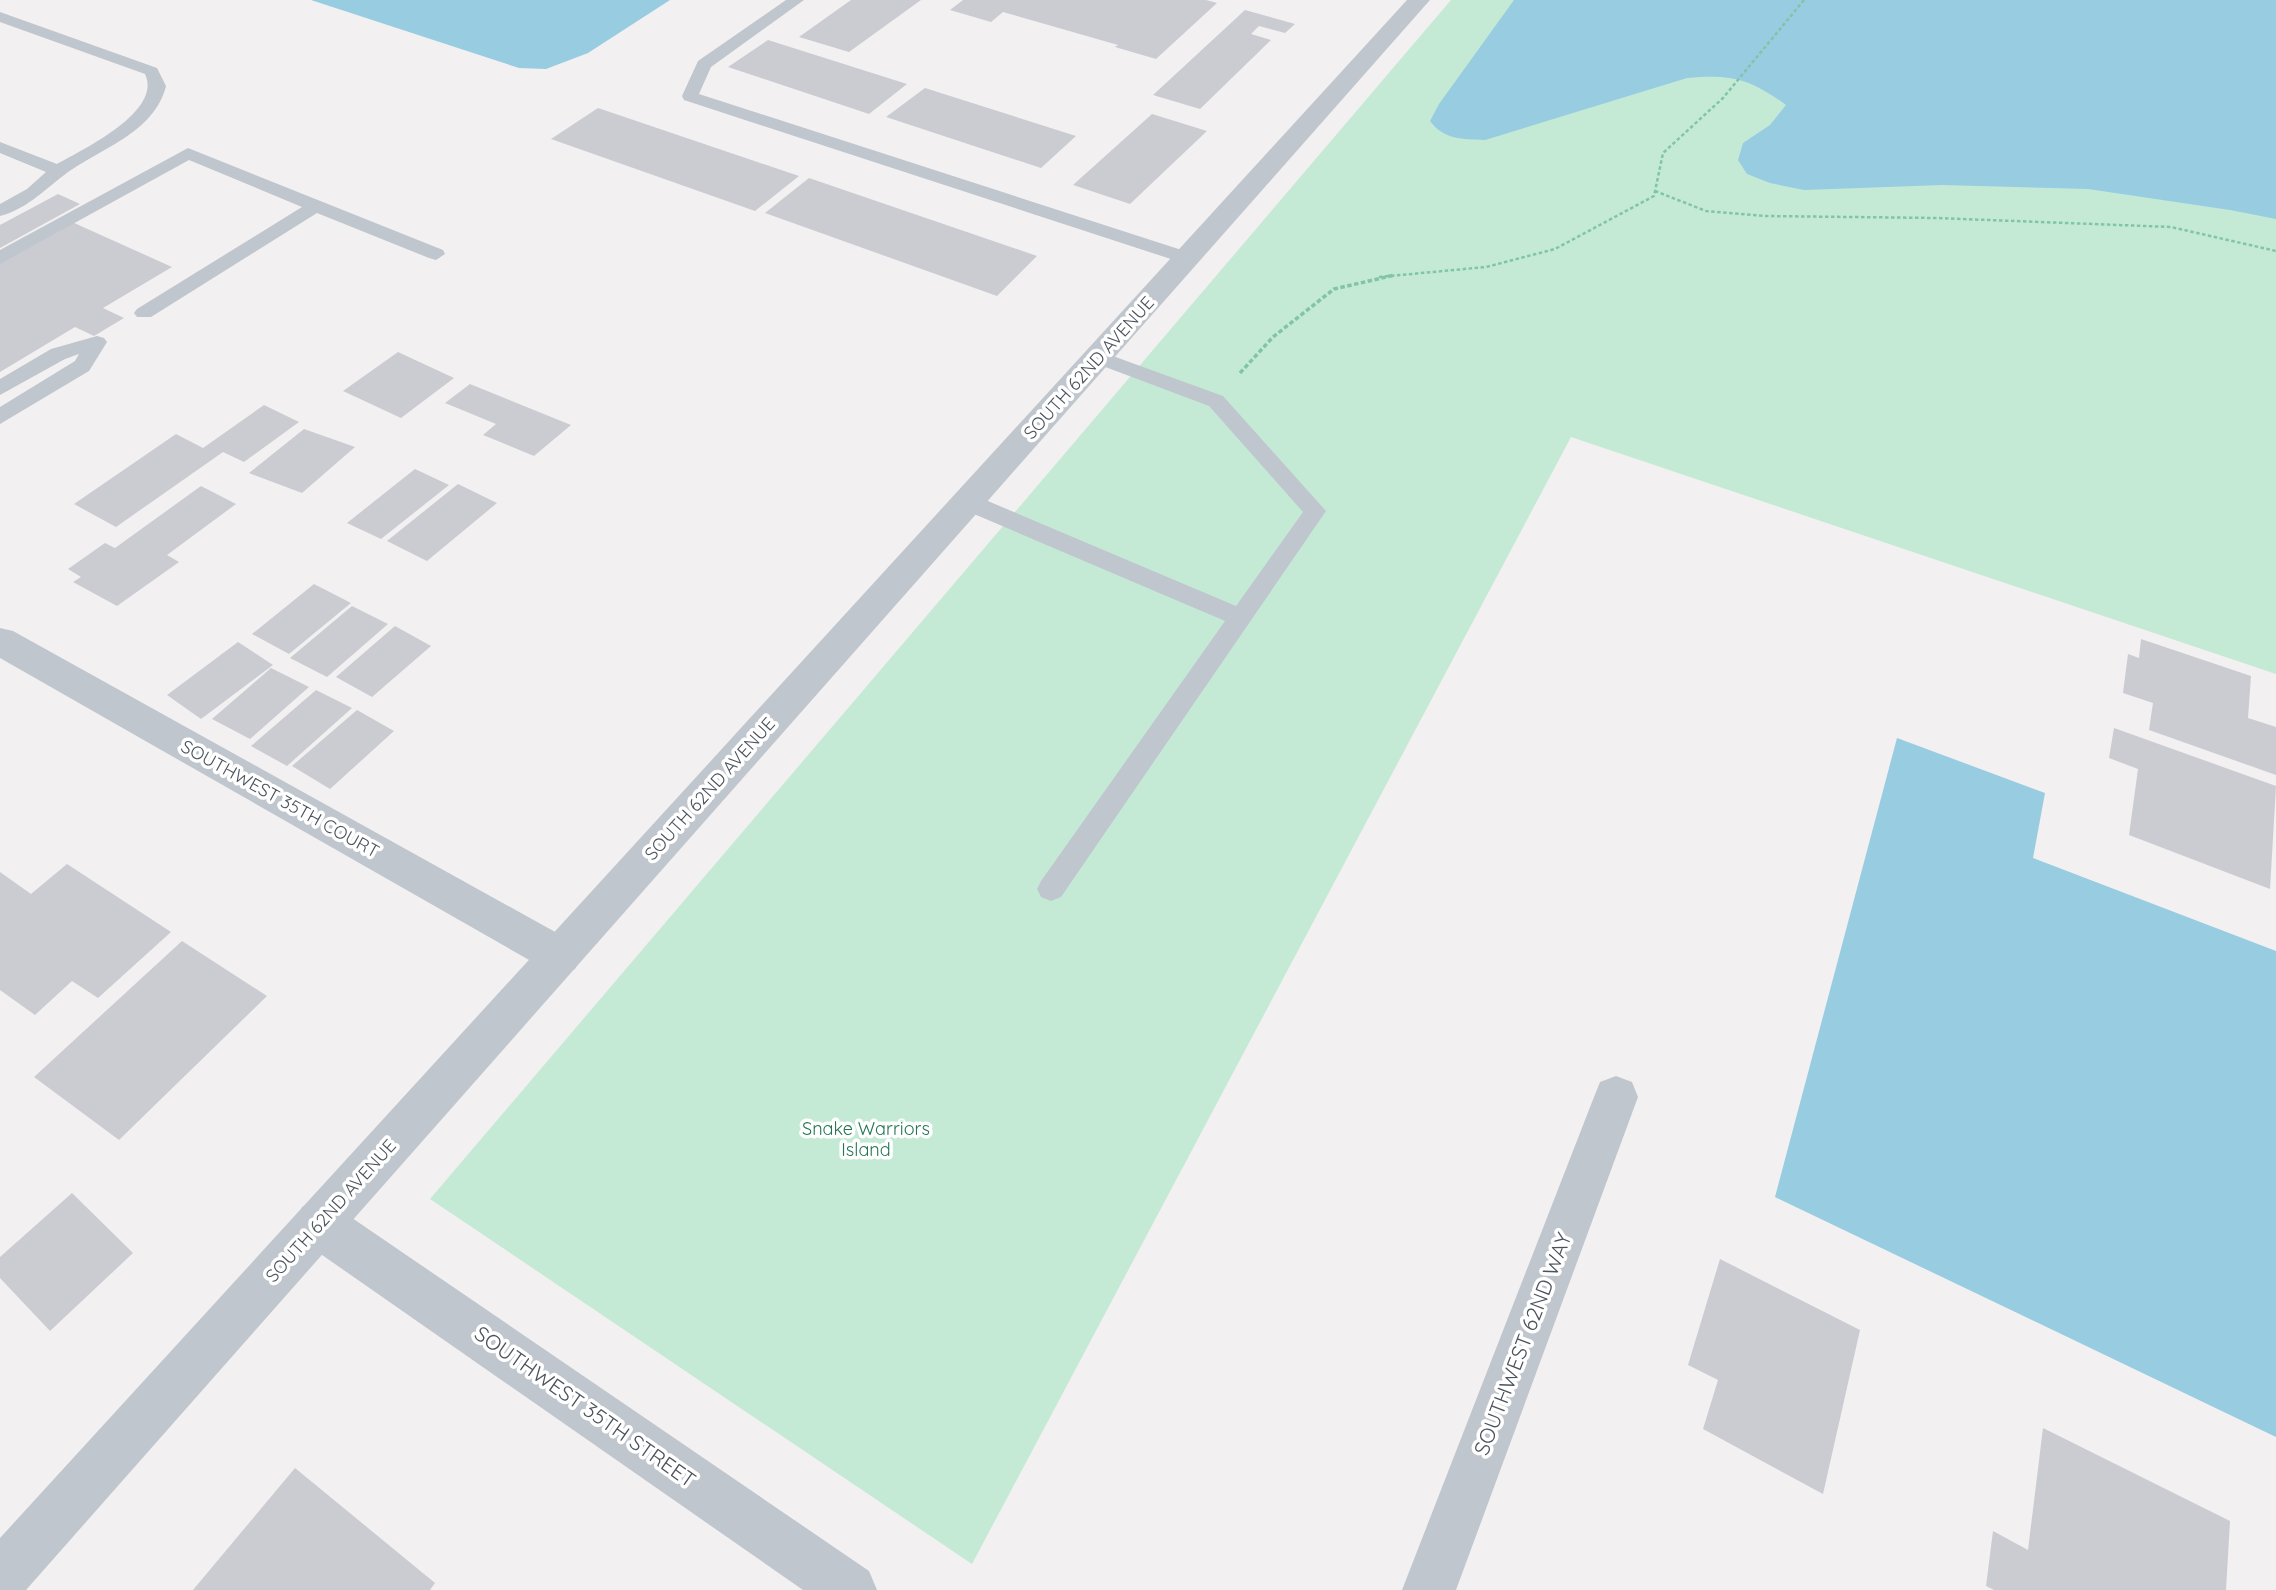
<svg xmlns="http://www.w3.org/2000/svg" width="2276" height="1590" font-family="Quicksand,sans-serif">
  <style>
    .green { fill: #c4ead6 }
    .water { fill: #97cce1 }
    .building { fill: #cbccd2 }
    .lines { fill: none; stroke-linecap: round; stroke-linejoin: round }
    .path-far1 { stroke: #81c4a8; stroke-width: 2.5; stroke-dasharray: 3.5 2.5; stroke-linecap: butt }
    .path { stroke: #81c4a8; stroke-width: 3.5; stroke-dasharray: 4.5 2.5; stroke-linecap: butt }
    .service { fill: #c0c6cd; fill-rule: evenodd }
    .minor { fill: #c0c6cd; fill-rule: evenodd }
    .tertiary { fill: #c0c6cd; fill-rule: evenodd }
    .labels { text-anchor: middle; stroke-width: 7; stroke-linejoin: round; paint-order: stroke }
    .street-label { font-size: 18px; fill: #4a525b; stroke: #fff }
    .park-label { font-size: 18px; fill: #237452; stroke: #fff }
    .near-street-label { font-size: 21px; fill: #4a525b; stroke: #fff }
  </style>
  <rect width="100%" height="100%" fill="#f2f0f0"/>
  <path class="green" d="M1451 0H2276V674L1571 437 972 1564 430 1199Z"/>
  <g class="water">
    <path d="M311 0H670L588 53 546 69 519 68Z"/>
    <path d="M1514 0H2276V219L2230 210 2088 189 1942 185 1804 190 1770 183 1747 174 1738 160 1743 143 1770 125 1786 105C1749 78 1731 74 1687 78L1485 140C1462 139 1444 140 1430 121L1439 104Z"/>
    <path d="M1897 738 2045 793 2033 858 2276 951V1437L1775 1197Z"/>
  </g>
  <g class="building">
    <path d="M851 0H921L849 52 799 37Z"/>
    <path d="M963 0H1206L1217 3 1156 59 1115 47 1118 45 1003 12 991 22 950 10Z"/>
    <path d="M1245 10 1295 24 1285 33 1259 26 1251 34 1271 40 1200 109 1153 95Z"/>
    <path d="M768 40 907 84 869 114 728 67Z"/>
    <path d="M925 88 1076 136 1041 168 886 117Z"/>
    <path d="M598 108 799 176 755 211 551 139Z"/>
    <path d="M1152 114 1207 131 1130 204 1073 185Z"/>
    <path d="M809 178 1037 256 997 296 765 213Z"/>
    <path d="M58 194 80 204 0 248V225Z"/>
    <path d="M72 222 172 267 103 308 124 318 94 336 75 327 0 372V262Z"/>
    <path d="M398 352 454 378 401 418 343 391Z"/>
    <path d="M470 384 571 425 534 456 483 435 496 424 445 403Z"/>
    <path d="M264 405 299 422 244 462 223 452 116 527 74 504 176 434 203 448Z"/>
    <path d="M304 429 355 447 302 493 249 473Z"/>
    <path d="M415 469 449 485 381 539 347 523Z"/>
    <path d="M458 484 497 503 427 561 387 541Z"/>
    <path d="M201 486 236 504 167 555 179 562 117 606 73 582 81 577 68 569 105 543 115 548Z"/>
    <path d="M314 584 351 603 289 654 252 634Z"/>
    <path d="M352 606 388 624 327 677 290 658Z"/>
    <path d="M395 626 431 646 372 697 336 677Z"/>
    <path d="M2141 639 2251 676 2248 718 2276 727V775L2149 730 2153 703 2123 693 2128 654 2139 658Z"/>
    <path d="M238 642 273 665 201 719 167 695Z"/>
    <path d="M271 668 309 687 250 739 212 719Z"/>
    <path d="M316 690 352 708 287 766 251 746Z"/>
    <path d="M357 710 394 731 330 789 292 766Z"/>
    <path d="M2114 728 2276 786 2270 889 2129 835 2138 769 2109 758Z"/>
    <path d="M67 864 171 932 98 998 72 981 35 1015 0 990V872L31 894Z"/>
    <path d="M182 941 267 996 119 1140 34 1077Z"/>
    <path d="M72 1193 133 1253 50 1331 0 1278V1257Z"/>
    <path d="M1720 1259 1860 1330 1823 1494 1703 1429 1718 1380 1688 1365Z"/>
    <path d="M2043 1428 2230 1521 2226 1590H1994L1986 1586 1993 1531 2028 1550Z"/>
    <path d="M295 1468 435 1583 430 1590H193Z"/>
  </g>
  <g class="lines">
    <g class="path-far1">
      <path d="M1655 191 1706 211 1765 216 1936 218 2171 227 2276 251"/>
      <path d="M1379 277 1486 267 1555 249 1654 196 1663 153 1723 98 1804 0"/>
    </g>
    <path class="path" d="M1240 373 1273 337 1334 289 1395 275"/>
    <g class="service">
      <path d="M786 0H804L711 67 699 94 1194 254 1196 258 1194 262H1180L684 100 682 96 698 61Z"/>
      <path d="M0 12 157 68 166 86C154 134 98 149 63 176 43 191 25 210 0 216V204L27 189 46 172 0 153V142L57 164C84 149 163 111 145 74L0 22Z"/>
      <path d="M188 148 443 250 445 254 436 260 429 258 317 213 151 317H137L134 313 137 309 302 207 189 160 0 264V250Z"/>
      <path d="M97 336 104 338 107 342 89 371 0 424V407L75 361 79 354 65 359 0 395V379L51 349Z"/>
      <path d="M1099 351 1223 396 1326 511 1061 897 1051 901 1041 897 1037 889 1041 881 1225 621 960 508 957 502 960 496 968 494 976 496 1236 606 1303 512 1209 406 1092 362 1089 357 1092 352Z"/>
    </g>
    <g class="minor">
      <path d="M0 628 13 631 575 943 581 956 575 969 560 975 545 969 0 658Z"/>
      <path d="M1616 1076 1632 1082 1638 1097 1456 1590H1402L1594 1097 1600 1082Z"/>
      <path d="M319 1200 336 1207 869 1571 877 1590H803L302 1241 295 1224 302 1207Z"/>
    </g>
    <path class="tertiary" d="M1407 0H1430L26 1590H0V1538Z"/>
  </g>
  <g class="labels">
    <g class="street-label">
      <text transform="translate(1089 368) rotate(-48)" y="6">SOUTH 62ND AVENUE</text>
      <text transform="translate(710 789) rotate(-48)" y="6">SOUTH 62ND AVENUE</text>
      <text transform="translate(280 799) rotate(29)" y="6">SOUTHWEST 35TH COURT</text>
      <text transform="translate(331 1211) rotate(-48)" y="6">SOUTH 62ND AVENUE</text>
    </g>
    <g class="park-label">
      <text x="866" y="1135">Snake Warriors<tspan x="866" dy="21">Island</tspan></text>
    </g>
    <g class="near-street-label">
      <text transform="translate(1523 1344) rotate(-69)" y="7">SOUTHWEST 62ND WAY</text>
      <text transform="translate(585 1407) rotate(35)" y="7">SOUTHWEST 35TH STREET</text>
    </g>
  </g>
</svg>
